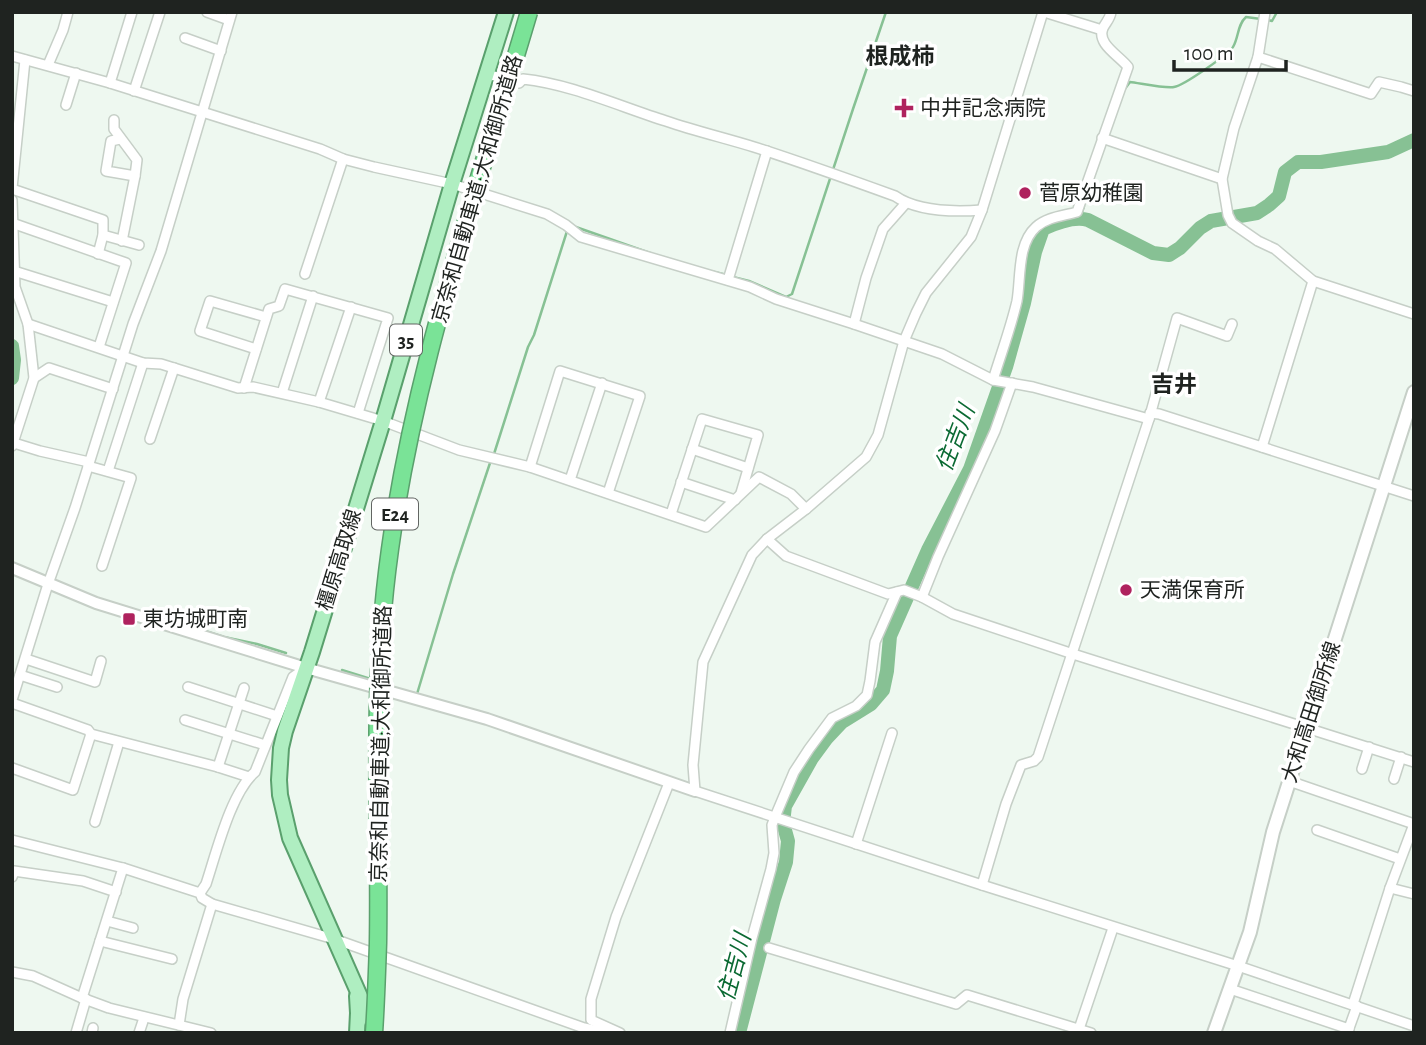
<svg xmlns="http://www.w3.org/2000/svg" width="1426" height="1045" font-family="'Alegreya Sans','Noto Sans JP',sans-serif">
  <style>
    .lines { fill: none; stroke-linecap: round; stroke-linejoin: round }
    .stream { stroke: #87c194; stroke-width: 2.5 }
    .river { stroke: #87c194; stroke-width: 14 }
    .minor-casing { stroke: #c6cfc7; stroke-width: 12 }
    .tertiary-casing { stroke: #c6cfc7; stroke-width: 14 }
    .secondary-casing { stroke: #c6cfc7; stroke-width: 16 }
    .primary-casing { stroke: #5aa06d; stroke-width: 18 }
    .minor { stroke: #fff; stroke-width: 9 }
    .tertiary { stroke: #fff; stroke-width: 10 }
    .secondary { stroke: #fff; stroke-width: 12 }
    .primary { stroke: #afeec1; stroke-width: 14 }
    .motorway-bridge-casing { stroke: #5aa06d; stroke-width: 19; stroke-linecap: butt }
    .motorway-bridge { stroke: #7ae397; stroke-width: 16 }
    .poi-dot { fill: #af225e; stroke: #fff; stroke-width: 2.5 }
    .labels { text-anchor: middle; stroke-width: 7; stroke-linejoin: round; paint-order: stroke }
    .shield { fill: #fff; stroke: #626563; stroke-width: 2 }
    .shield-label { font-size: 19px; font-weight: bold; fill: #1f2320 }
    .poi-label { font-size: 21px; fill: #1f2320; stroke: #fff; text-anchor: start }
    .street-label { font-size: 21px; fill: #1f2320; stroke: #fff }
    .neighbourhood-label { font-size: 23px; font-weight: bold; fill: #1f2320; stroke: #fff }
    .water-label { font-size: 23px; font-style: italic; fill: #0b6a33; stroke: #fff }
  </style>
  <rect width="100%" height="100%" fill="#eef8f0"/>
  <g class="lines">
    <g class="stream">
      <path d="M1268 20 1272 21 1277 12"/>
      <path d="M1124 90 1130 82C1139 83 1167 89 1174 87 1183 86 1229 54 1233 47 1239 37 1237 25 1246 17L1261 19"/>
      <path d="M1080 218 1084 206"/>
      <path d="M573 226 650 253"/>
      <path d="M706 270 727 275"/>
      <path d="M733 277 749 281 786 297 792 294 853 109 886 12"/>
      <path d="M494 454 528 347 534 335 568 228"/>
      <path d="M152 614 224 637 257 644 286 653"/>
      <path d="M342 670 374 680"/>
      <path d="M414 693 417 694 453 574 491 460"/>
    </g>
    <g class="river">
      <path d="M12 346 14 360 12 378"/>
      <path d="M739 1033 774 899 786 862 788 841 783 823 785 806 812 758 826 739 842 722 871 704 883 690 887 671 890 636 928 550 970 469 1006 367 1024 303 1035 252 1043 229C1056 223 1074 216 1088 220L1153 253 1169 255 1180 248 1200 228 1211 221 1257 213 1269 205 1279 196 1285 172 1298 162H1321L1388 152 1414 140"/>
    </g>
    <g class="minor-casing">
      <g id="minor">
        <path d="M207 12 229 20"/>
        <path d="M1043 12 982 210 971 237 926 293 916 313 904 341 878 435 866 457 806 509 767 539 752 555 703 662 693 765 695 791 982 885 1238 966 1414 1026"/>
        <path d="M1044 12 1102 30"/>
        <path d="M1265 12 1258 57 1234 128 1222 179 1228 215 1232 223 1258 241 1275 249 1313 281 1414 314"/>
        <path d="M185 38 221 51"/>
        <path d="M12 56 110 83 320 149 343 159 374 167 452 184 547 214 566 225 581 237 750 287 776 299 854 324 942 354 993 380 1033 387 1149 419"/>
        <path d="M1258 57 1371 94 1379 82 1401 87 1414 91"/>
        <path d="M48 65 63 30 68 12"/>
        <path d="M487 74 519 83 523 79C571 84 621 107 666 121 695 131 725 138 754 147 801 162 848 179 895 196 918 212 955 212 982 210"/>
        <path d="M110 83 132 12"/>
        <path d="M134 91 160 12"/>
        <path d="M66 105 76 73"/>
        <path d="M114 120V129L137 160 135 176 122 241"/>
        <path d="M1102 138 1222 179"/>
        <path d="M120 139 111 141 106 171 135 176"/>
        <path d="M12 188 25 60"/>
        <path d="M12 189 103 220V235L98 254"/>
        <path d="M12 200 15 287 28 324 34 378 12 446"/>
        <path d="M12 223 126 263 99 347"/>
        <path d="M103 235 139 245"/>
        <path d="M14 271 113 302"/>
        <path d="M305 274 343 159"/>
        <path d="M728 280 767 151"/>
        <path d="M28 324 143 363 161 364 238 388 253 387 319 402 383 421 459 450 530 467 706 527 759 477 791 494 806 509"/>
        <path d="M854 324 866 278 883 229 906 203"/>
        <path d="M256 349 200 331 210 301 266 317"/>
        <path d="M34 378 49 368 113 389"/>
        <path d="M993 380C1001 354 1011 327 1017 301 1021 278 1017 244 1036 227 1047 217 1063 216 1077 212L1128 67C1120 56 1096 44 1103 28 1106 22 1110 19 1111 12"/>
        <path d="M244 388 269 309 279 306 285 289 388 318 358 413"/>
        <path d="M282 393 313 296"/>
        <path d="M319 402 351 307"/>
        <path d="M1150 413 1159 414 1414 496"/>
        <path d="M150 439 174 368"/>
        <path d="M14 443 40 451 89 462"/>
        <path d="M1262 447 1313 281"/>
        <path d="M692 449 748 468"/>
        <path d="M88 466 131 478 102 566"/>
        <path d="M530 467 560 371 640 396 608 493"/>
        <path d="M108 471 143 363"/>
        <path d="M570 480 602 383"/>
        <path d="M681 482 735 500"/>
        <path d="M671 514 702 419 758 435 741 493"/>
        <path d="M767 539 786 556 888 594 904 590 922 597 953 614 1073 654 1414 762"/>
        <path d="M922 597 938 557 995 431 1012 383"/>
        <path d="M26 659 95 682 101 661"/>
        <path d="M20 675 57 687"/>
        <path d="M188 687 277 716"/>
        <path d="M12 700 48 584 75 508 133 324 161 251 232 12"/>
        <path d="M12 703 88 730 91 734 218 767 249 777"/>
        <path d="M185 720 265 745"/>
        <path d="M218 767 244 688"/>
        <path d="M12 768 73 790 91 734"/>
        <path d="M1362 769 1369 747"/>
        <path d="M1394 779 1401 757"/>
        <path d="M1289 781 1414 824"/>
        <path d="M95 822 119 742"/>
        <path d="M1317 830 1400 859"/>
        <path d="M12 840 123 868 200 893 202 898 212 904 334 939 584 1028 607 1033"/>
        <path d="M856 844 892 733"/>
        <path d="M12 877 14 871 83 881 116 892"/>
        <path d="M982 885 1006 804 1021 765 1034 761 1038 757 1149 419 1177 318 1227 336 1232 324"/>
        <path d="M1390 888 1414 894"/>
        <path d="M200 893 206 884C216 854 231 792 255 772L293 677 306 668"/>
        <path d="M107 921 133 928"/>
        <path d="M100 941 172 959"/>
        <path d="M769 948 956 1004 967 995 1091 1033"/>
        <path d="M12 972 33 976 82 998 109 1008 211 1033"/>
        <path d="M1230 989 1349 1029"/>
        <path d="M82 998 123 868"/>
        <path d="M1353 1004 1390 888 1414 824"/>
        <path d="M179 1025 183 999 212 904"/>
        <path d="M1348 1031 1357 1006"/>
        <path d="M1078 1032 1113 928"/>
        <path d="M76 1033 86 999"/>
        <path d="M92 1033 93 1028"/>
        <path d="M139 1033 144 1018"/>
        <path d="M620 1033 591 1020V999L616 917 669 783"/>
        <path d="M730 1033 752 938 771 869 774 853 772 825 775 817 794 772 809 749 832 718 856 706 867 695 870 681 875 642 897 592"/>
      </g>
    </g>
    <g class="tertiary-casing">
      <path id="tertiary" d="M12 568 96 603 306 668 487 719 695 791"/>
    </g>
    <g class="secondary-casing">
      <path id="secondary" d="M1214 1033 1250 932 1273 832 1414 392"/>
    </g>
    <g class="primary-casing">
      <g id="primary">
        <path d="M357 996 358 1013 357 1033"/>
        <path d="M374 1028 290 838 280 795 279 780 281 748 285 731 312 652 383 421 452 184 506 12"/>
      </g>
    </g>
    <use href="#minor" class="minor"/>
    <use href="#tertiary" class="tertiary"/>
    <use href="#secondary" class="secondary"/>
    <use href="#primary" class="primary"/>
    <g class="motorway-bridge-casing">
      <path id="motorway-bridge" d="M374 1033C376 1003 377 973 378 943 380 825 372 708 385 590 406 392 473 202 529 12"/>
    </g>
    <use href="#motorway-bridge" class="motorway-bridge"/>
  </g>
  <g class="poi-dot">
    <path d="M900.5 97.5h7v7h7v7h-7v7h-7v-7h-7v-7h7z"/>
    <circle cx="1025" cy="193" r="7"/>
    <circle cx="1126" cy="590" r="7"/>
    <rect x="122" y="612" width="14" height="14" rx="3.5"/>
  </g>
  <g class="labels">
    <g class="shield">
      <rect x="390" y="324.5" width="32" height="31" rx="5"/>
      <rect x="372" y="498.5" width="46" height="31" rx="5"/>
    </g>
    <g class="shield-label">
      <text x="406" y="347">35</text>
      <text x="395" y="521">E24</text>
    </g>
    <g class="poi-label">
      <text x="920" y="115">中井記念病院</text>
      <text x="1039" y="200">菅原幼稚園</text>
      <text x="1140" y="597">天満保育所</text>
      <text x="143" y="626">東坊城町南</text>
    </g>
    <g class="street-label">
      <text transform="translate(477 189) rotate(-74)" y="7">京奈和自動車道;大和御所道路</text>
      <text transform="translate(339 560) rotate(-73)" y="7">橿原高取線</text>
      <text transform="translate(1311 712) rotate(-72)" y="7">大和高田御所線</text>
      <text transform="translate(381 744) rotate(-89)" y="7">京奈和自動車道;大和御所道路</text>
    </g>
    <g class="neighbourhood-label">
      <text x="900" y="64">根成柿</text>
      <text x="1174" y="392">吉井</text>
    </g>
    <g class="water-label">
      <text transform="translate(955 438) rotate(-69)" y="8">住吉川</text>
      <text transform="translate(734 967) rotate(-75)" y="8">住吉川</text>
    </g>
  </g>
  <rect width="1426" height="1045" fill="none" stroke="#1f2320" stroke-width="28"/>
  <path d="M1174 60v10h112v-10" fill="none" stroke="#1f2320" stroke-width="3.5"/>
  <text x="1184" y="60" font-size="21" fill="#1f2320" stroke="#ffffff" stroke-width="5" paint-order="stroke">100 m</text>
</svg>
